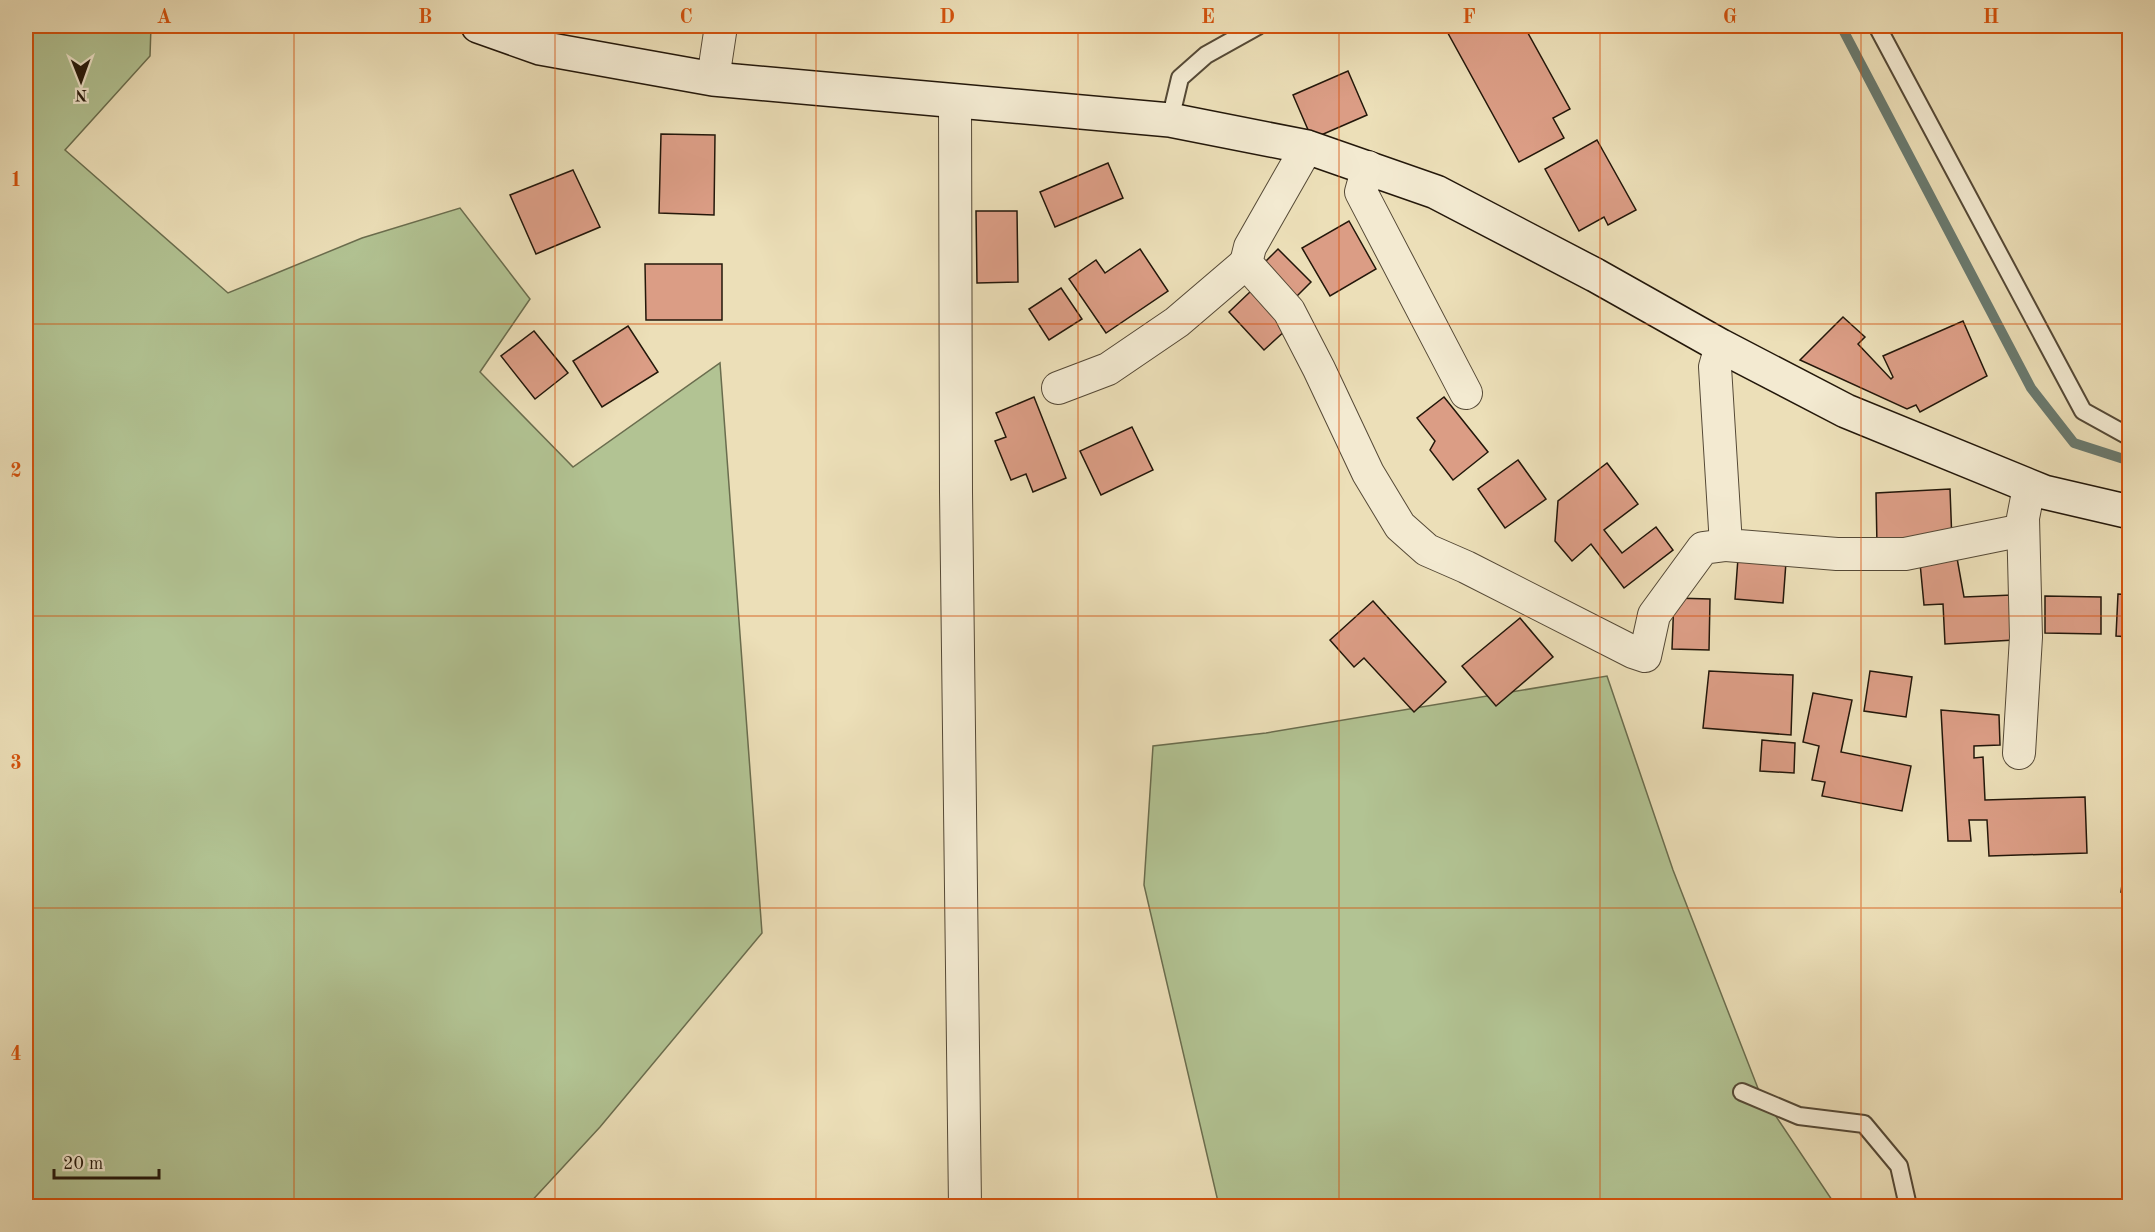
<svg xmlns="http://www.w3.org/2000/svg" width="2155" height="1232" font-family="'Old Standard TT',serif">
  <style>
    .green { fill: #b2c393; stroke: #6a6d4e; stroke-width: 1.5 }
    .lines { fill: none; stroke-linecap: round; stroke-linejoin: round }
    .stream { stroke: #6a7a6f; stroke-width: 10 }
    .building { fill: #db9d85; stroke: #23170a; stroke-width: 1.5 }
    .lane-casing { stroke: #554936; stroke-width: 20 }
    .street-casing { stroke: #554936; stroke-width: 34 }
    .secondary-casing { stroke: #23170a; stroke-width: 36 }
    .lane { stroke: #f3ead1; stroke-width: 16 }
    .street { stroke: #f3ead1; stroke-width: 32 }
    .secondary { stroke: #f3ead1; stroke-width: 33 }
    .grid { fill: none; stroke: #d4520c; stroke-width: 1.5; stroke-opacity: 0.55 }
    .neatline { fill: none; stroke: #d4520c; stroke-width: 2 }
    .grid-label { font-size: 20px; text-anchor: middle; font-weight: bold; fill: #d4520c }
  </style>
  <rect width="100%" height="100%" fill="#ecdfb8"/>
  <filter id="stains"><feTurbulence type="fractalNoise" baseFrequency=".00333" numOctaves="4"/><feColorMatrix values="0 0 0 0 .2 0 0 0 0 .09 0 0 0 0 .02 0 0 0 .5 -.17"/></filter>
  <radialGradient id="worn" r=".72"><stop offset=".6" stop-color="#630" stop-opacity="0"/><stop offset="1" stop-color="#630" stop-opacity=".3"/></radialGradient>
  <g class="green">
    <path d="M26 26H151L150 56 65 150 228 293 362 238 460 208 530 299 480 372 573 467 720 363 762 933 600 1127 527 1206H26V365L32 363 26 339Z"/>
    <path d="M1607 676 1673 870 1759 1091 1836 1206H1219L1144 885 1153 746 1266 733Z"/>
  </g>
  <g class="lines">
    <path class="stream" d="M1841 26 2031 388 2074 443 2130 461"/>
  </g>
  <g class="building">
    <path d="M1444 26H1524L1570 109 1553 118 1564 138 1519 162Z"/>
    <path d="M1348 71 1367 115 1312 139 1293 95Z"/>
    <path d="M661 134 715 135 714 215 659 213Z"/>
    <path d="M1597 140 1636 210 1608 225 1604 217 1579 231 1545 169Z"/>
    <path d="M1108 163 1123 198 1055 227 1040 192Z"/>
    <path d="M573 170 600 227 536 254 510 195Z"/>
    <path d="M976 211H1017L1018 282 977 283Z"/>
    <path d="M1349 221 1376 269 1330 296 1302 248Z"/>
    <path d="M1140 249 1168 291 1106 333 1069 279 1096 260 1105 273Z"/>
    <path d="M1278 249 1311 282 1295 298 1262 265Z"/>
    <path d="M645 264H722V320H646Z"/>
    <path d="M1061 288 1082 319 1049 340 1029 309Z"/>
    <path d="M1251 291 1287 329 1264 350 1229 312Z"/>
    <path d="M1843 317 1865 337 1858 344 1891 379 1893 377 1883 356 1963 321 1987 376 1920 412 1916 405 1907 409 1800 360Z"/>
    <path d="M628 326 658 372 602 407 573 361Z"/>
    <path d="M534 331 568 373 535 399 501 356Z"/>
    <path d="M1034 397 1066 478 1033 492 1026 474 1011 480 995 441 1006 437 996 413Z"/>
    <path d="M1444 397 1488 452 1453 480 1430 450 1435 441 1417 418Z"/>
    <path d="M1132 427 1153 470 1101 495 1080 451Z"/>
    <path d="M1518 460 1546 499 1505 528 1478 489Z"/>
    <path d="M1607 463 1638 504 1604 530 1622 553 1656 527 1673 550 1624 588 1591 544 1572 561 1555 541 1558 501Z"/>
    <path d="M1950 489 1952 542 1877 546 1876 493Z"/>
    <path d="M1738 558 1786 562 1783 603 1735 599Z"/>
    <path d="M1957 558 1964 597 2012 595 2014 640 1945 644 1943 604 1924 605 1920 563Z"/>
    <path d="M2118 594 2130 595V637L2116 636Z"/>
    <path d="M2045 596 2101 597V634L2045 633Z"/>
    <path d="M1674 598 1710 599 1709 650 1672 649Z"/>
    <path d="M1373 601 1446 682 1414 712 1364 658 1354 667 1330 640Z"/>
    <path d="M1520 618 1553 657 1496 706 1462 666Z"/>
    <path d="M1709 671 1793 675 1791 735 1703 728Z"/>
    <path d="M1870 671 1912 677 1906 717 1864 711Z"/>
    <path d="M1813 693 1852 700 1841 752 1911 766 1902 811 1822 796 1825 782 1812 780 1819 746 1803 742Z"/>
    <path d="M1941 710 1999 715 2000 745 1974 746V758L1983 757 1985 800 2085 797 2087 853 1989 856 1987 820H1969L1971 841H1948Z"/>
    <path d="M1762 740 1795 743 1794 773 1760 771Z"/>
    <path d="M2130 799V817L2125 816Z"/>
    <path d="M2127 848H2130V893L2121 892Z"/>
  </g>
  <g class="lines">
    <g class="lane-casing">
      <g id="lane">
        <path d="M1877 26 2083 411 2130 437"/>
        <path d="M1170 120 1180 78 1206 55 1258 26"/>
        <path d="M1742 1092 1799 1116 1864 1124 1899 1166 1908 1206"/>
      </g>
    </g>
    <g class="street-casing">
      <g id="street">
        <path d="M713 79 721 26"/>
        <path d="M955 102 956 492 965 1206"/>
        <path d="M1307 147 1250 247 1246 263 1289 311 1319 369 1368 473 1400 526 1427 550 1466 567 1633 652 1645 656 1654 615 1703 548 1726 545"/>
        <path d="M1368 167 1361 192 1466 393"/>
        <path d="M1721 346 1715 367 1726 545 1837 554H1905L2023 530"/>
        <path d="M1058 388 1108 369 1177 322 1246 263"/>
        <path d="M2019 753 2026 637 2023 518 2029 487"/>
      </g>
    </g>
    <g class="secondary-casing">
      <path id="secondary" d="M478 26 540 48 713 79 1170 120 1307 147 1436 192 1595 275 1721 346 1846 411 2044 492 2130 512"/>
    </g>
    <use href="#lane" class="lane"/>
    <use href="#street" class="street"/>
    <use href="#secondary" class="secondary"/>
  </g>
  <path class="grid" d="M294 26V1206M555 26V1206M816 26V1206M1078 26V1206M1339 26V1206M1600 26V1206M1861 26V1206M26 324H2130M26 616H2130M26 908H2130"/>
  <rect width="2155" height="1232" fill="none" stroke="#ecdfb8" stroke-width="66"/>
  <g transform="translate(81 81) rotate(179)" stroke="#f3ead1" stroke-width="4.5" paint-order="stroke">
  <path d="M0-4.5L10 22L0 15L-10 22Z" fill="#23170a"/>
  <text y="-9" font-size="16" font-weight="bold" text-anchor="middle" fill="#23170a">N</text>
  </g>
  <path d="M54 1169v9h105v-9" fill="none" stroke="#23170a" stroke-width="3"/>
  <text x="63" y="1169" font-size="18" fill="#23170a" stroke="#f3ead1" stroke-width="4.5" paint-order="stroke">20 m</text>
  <rect x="33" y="33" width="2089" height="1166" class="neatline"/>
  <g class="grid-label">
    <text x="164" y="23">A</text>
    <text x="425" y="23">B</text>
    <text x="686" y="23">C</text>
    <text x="947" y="23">D</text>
    <text x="1208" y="23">E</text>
    <text x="1469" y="23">F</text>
    <text x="1730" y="23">G</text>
    <text x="1991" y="23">H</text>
    <text x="16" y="186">1</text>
    <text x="16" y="477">2</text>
    <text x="16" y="769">3</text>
    <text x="16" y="1060">4</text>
  </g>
  <rect width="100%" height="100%" filter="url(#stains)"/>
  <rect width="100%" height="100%" fill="url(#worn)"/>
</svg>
